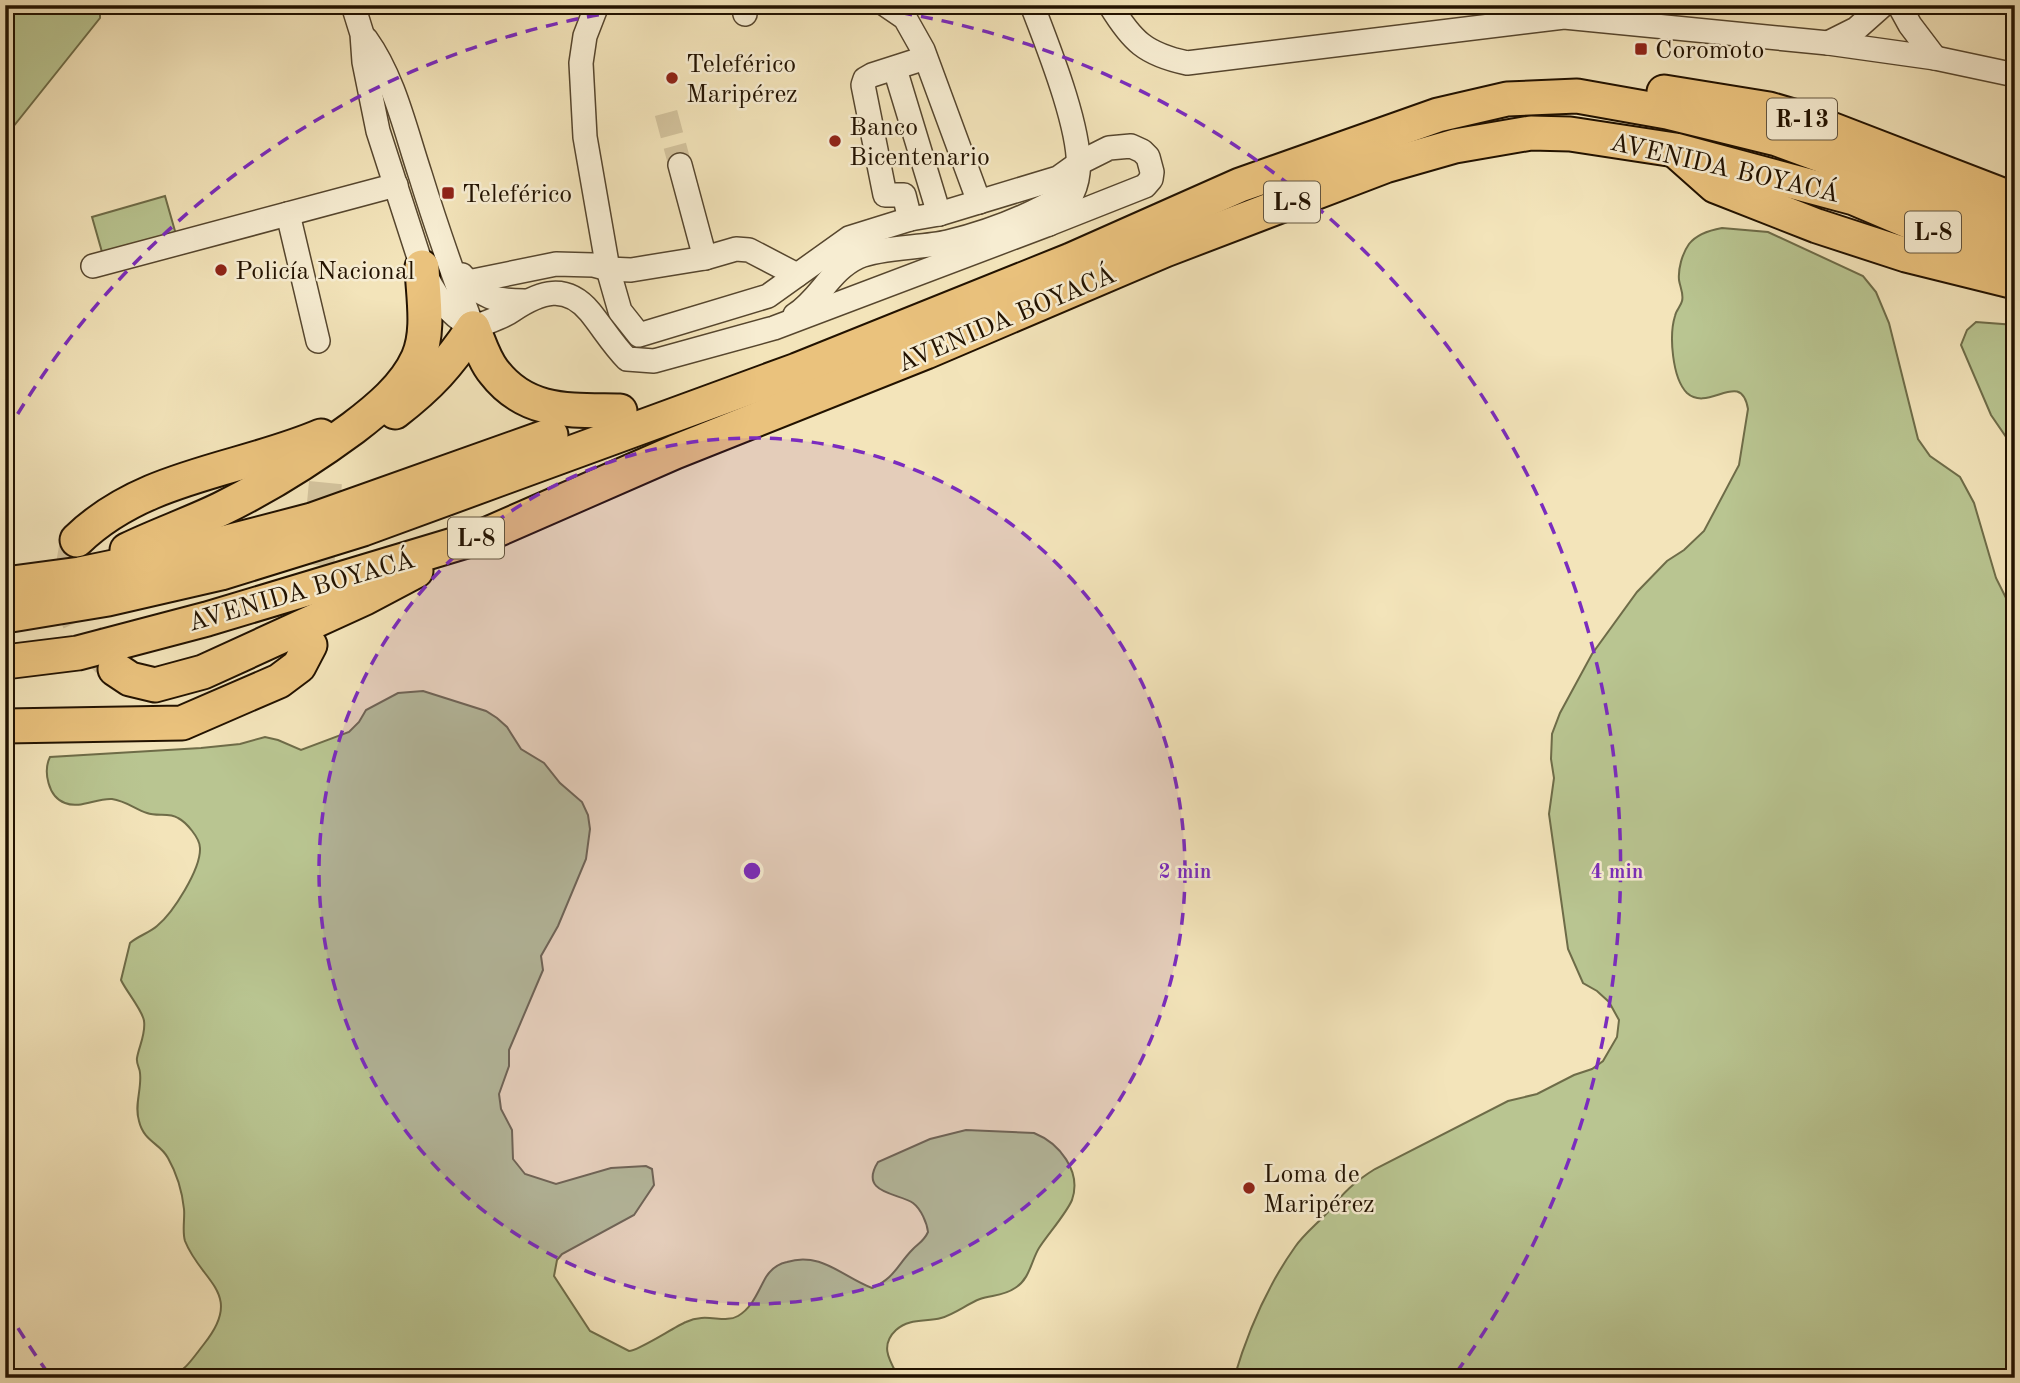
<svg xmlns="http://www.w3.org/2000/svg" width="2020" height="1383" font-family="'Old Standard TT',serif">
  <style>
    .green { fill: #b9c591; stroke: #6e6c48; stroke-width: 2 }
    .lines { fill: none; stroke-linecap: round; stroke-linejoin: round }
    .minor-tunnel { stroke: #d4c49e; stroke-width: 23; stroke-dasharray: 23 11; stroke-linecap: butt }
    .highway-tunnel { stroke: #d4c49e; stroke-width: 33; stroke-dasharray: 33 17; stroke-linecap: butt }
    .minor-casing { stroke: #56462e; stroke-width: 26 }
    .highway-casing { stroke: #221200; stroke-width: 37 }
    .minor { stroke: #f7edd2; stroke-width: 23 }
    .highway { stroke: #eac27d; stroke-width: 33 }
    .ring { fill: none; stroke: #7b2cbf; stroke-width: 3.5; stroke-dasharray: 12 9 }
    .poi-dot { fill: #8f2418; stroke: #f7edd2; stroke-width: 2.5 }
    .labels { text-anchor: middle; stroke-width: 5; stroke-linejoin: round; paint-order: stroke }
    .shield { fill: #f7edd2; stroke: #62543f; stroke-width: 2 }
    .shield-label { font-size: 24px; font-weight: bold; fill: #221200 }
    .poi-label { font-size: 26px; fill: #221200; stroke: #f7edd2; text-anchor: start }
    .street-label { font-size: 26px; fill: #221200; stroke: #f7edd2 }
    .centre { fill: #7b2cbf; stroke: #f7edd2; stroke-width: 3.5 }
    .ring-label { font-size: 21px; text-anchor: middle; font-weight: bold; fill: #7b2cbf; stroke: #f7edd2; stroke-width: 5; stroke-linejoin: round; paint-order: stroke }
  </style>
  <rect width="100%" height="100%" fill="#f3e4ba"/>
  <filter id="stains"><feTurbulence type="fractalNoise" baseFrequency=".00286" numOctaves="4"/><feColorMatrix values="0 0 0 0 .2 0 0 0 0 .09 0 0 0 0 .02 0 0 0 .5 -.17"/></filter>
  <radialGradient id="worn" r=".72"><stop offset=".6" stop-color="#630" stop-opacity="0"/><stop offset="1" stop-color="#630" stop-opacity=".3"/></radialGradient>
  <g class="green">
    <path d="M5 5H100V18L5 137Z"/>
    <path d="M165 196 177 238 104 259 92 217Z"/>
    <path d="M1722 228 1768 232 1863 276 1876 292 1889 323 1918 439 1930 456 1960 477 1974 503 1996 578 2015 616V1378H1234C1247 1334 1268 1285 1295 1247 1304 1234 1317 1224 1328 1212 1343 1193 1354 1182 1375 1169L1508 1101 1537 1094 1574 1075 1592 1069 1603 1061 1617 1037 1619 1020 1609 1002 1597 991 1583 983 1568 949 1549 814 1554 778 1551 759 1552 734 1560 713 1592 654 1637 592 1667 561 1684 550 1704 531 1739 465 1748 409C1741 368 1709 413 1687 393 1672 378 1669 335 1675 316 1676 310 1681 306 1682 301 1684 294 1680 287 1679 280 1678 269 1682 254 1689 244 1696 235 1711 230 1722 228Z"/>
    <path d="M1976 322 2015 325V450L1991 415 1961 345 1967 330Z"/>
    <path d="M423 691 486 711 497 718 507 727 521 749 544 763 560 783 582 802 588 815 590 829 586 859 558 926 541 956 543 970 509 1050V1066L499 1094 501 1109 512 1130 513 1159 525 1174 556 1184 611 1168 646 1166 652 1169 654 1185 634 1215 562 1254 557 1260 554 1276 590 1331 629 1351C638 1351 674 1327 686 1322 706 1312 724 1324 738 1316 753 1307 758 1291 766 1277 771 1269 778 1264 787 1262 820 1251 843 1277 872 1288 895 1278 897 1265 913 1249 919 1243 924 1241 928 1232 927 1223 921 1209 913 1203 899 1193 858 1194 878 1162L930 1139 966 1130 1034 1133C1059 1143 1082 1171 1072 1200 1066 1214 1048 1234 1039 1248 1031 1261 1030 1279 1015 1288 1004 1296 991 1295 980 1299 967 1304 955 1314 941 1318 926 1322 909 1318 896 1330 879 1346 890 1361 899 1378H170C186 1370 193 1358 204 1344 245 1293 201 1282 185 1241 182 1231 185 1219 184 1209 182 1190 177 1174 168 1158 160 1143 144 1142 139 1121 134 1105 142 1089 140 1073 140 1068 136 1064 137 1058 139 1046 146 1034 144 1021 143 1011 126 991 121 980L130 943C138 936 149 933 157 926 173 913 201 869 200 848 200 838 186 822 178 818 169 812 157 817 147 813 135 809 126 801 112 799 96 798 80 809 65 803 48 797 43 771 50 757L201 748 240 744 265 737 278 740 301 750 349 732 359 722 366 710 398 693Z"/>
  </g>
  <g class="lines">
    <path class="minor-tunnel" d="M666 113 680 165"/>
    <g class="highway-tunnel">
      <path d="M77 540C64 603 70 622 115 669"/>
      <path d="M313 615 326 477"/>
    </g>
    <g class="minor-casing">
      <g id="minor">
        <path d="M353 5 362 34 364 62 378 131 422 267C434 295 447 313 473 328"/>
        <path d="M597 5 585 36 581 63 585 137 608 269 620 311 639 335 768 296 849 238 910 219 939 214 1058 178 1079 163 1109 148 1131 146 1142 151 1148 157 1152 172 1151 179 1145 186 1049 224"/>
        <path d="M743 5 745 14"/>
        <path d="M886 5 905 18 923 50 979 202"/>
        <path d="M1110 5C1132 41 1145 54 1187 63L1564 17 1828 43 1935 58 2015 75"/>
        <path d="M1899 5 1910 25 1935 58"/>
        <path d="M366 39C394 78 405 129 420 174 436 226 454 277 473 328"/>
        <path d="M1828 43 1856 29 1883 5"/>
        <path d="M895 69 939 214"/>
        <path d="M680 165 705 258"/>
        <path d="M288 214 318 341"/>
        <path d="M910 219 904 195H885L863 85 865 79 872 75 925 58"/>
        <path d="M93 266 396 185"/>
        <path d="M462 275C481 298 496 301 524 301"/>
        <path d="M468 282 556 264 593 265 608 269 631 270 705 258 736 249 749 250 797 275"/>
        <path d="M795 315C820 299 830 270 858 257 879 247 923 248 948 242 989 232 1032 215 1068 193"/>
        <path d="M473 328C486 322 502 318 513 310 540 292 566 283 590 312 603 328 613 345 627 359L654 361 774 328 1049 224C1064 209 1076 194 1078 173 1083 133 1047 44 1032 5"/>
      </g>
    </g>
    <g class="highway-casing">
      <g id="highway">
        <path d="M1664 92 1769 109 1810 121 2015 200"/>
        <path d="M1679 154 1715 186 1817 226 1906 255 2015 282"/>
        <path d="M473 328C479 342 484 360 494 372 527 415 572 410 620 411"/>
        <path d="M395 412C430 385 448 365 473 328"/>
        <path d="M77 540C144 475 239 471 321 436"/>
        <path d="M127 550C158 535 190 524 221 509 268 486 311 459 353 428 378 409 405 387 418 358 430 331 423 296 422 267"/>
        <path d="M5 584 80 574 200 549 312 520 551 435"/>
        <path d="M5 616 108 599 221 573 363 529 797 370 1071 260 1240 185 1438 115 1507 99 1577 96 1667 112 1777 139 1864 171 1960 213 2015 230"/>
        <path d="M5 662 78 653 207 619 483 536 675 452 926 352 1165 250 1385 166 1455 146 1531 133 1570 134 1675 150 1854 198 1934 232 2015 260"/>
        <path d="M115 669 130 679 155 685 203 672 365 598 416 571"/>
        <path d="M5 726 182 723 279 681 299 666 310 645"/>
      </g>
    </g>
    <use href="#minor" class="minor"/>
    <use href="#highway" class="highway"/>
  </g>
  <circle cx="752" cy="871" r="433" fill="#7b2cbf" fill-opacity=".12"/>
  <g class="ring">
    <circle cx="752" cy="871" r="433"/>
    <path d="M48 1373A865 865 0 0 1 7 1310M7 432A865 865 0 1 1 1456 1373"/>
  </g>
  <g class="poi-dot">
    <rect x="1634" y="42" width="14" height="14" rx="3.5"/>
    <circle cx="672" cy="78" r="7"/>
    <circle cx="835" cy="141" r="7"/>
    <rect x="441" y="186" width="14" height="14" rx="3.5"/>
    <circle cx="221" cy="270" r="7"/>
    <circle cx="1249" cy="1188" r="7"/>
  </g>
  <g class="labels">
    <g class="shield">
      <rect x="1767" y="98.5" width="70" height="41" rx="5"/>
      <rect x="1264" y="181.5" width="56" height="41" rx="5"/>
      <rect x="1905" y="211.5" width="56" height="41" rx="5"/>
      <rect x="448" y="517.5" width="56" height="41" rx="5"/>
    </g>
    <g class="shield-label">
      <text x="1802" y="127">R-13</text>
      <text x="1292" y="210">L-8</text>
      <text x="1933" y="240">L-8</text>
      <text x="476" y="546">L-8</text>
    </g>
    <g class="poi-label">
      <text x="1655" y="58">Coromoto</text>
      <text x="686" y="72">Teleférico<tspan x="686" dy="30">Maripérez</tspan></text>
      <text x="849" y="135">Banco<tspan x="849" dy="30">Bicentenario</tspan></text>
      <text x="462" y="202">Teleférico</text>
      <text x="235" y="279">Policía Nacional</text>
      <text x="1263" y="1182">Loma de<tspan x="1263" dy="30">Maripérez</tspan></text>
    </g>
    <g class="street-label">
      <text transform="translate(1725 167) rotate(13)" y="9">AVENIDA BOYACÁ</text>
      <text transform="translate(1006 318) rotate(-23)" y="9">AVENIDA BOYACÁ</text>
      <text transform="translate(301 590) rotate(-16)" y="9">AVENIDA BOYACÁ</text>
    </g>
  </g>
  <circle cx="752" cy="871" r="10" class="centre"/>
  <g class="ring-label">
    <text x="1185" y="878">2 min</text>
    <text x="1617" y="878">4 min</text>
  </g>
  <rect width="2020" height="1383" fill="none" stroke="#f3e4ba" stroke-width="28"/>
  <rect x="7" y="7" width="2006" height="1369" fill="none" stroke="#221200" stroke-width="3.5"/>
  <rect x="14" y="14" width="1992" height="1355" fill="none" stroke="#221200" stroke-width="2"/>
  <rect width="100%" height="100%" filter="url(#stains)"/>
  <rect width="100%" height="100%" fill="url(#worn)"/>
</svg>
